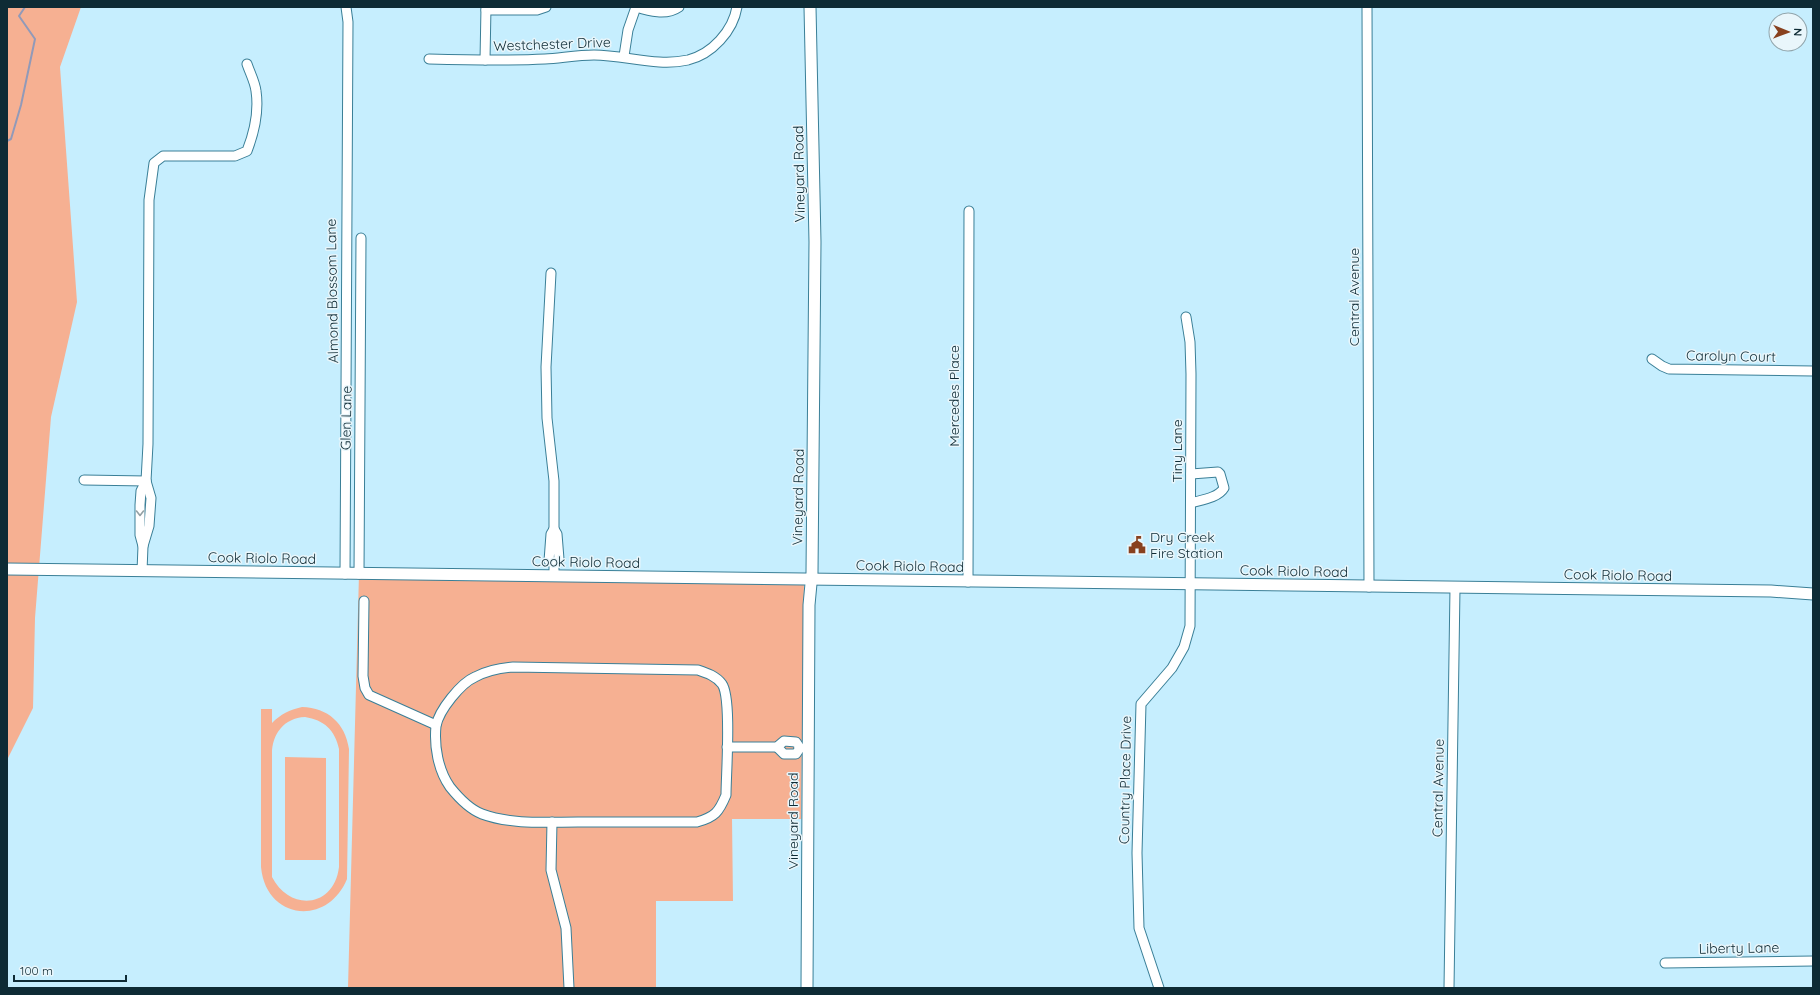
<svg xmlns="http://www.w3.org/2000/svg" width="1820" height="995" font-family="Quicksand,sans-serif">
  <style>
    .green { fill: #f6b092; fill-rule: evenodd }
    .lines { fill: none; stroke-linecap: round; stroke-linejoin: round }
    .stream { stroke: #919ab9; stroke-width: 2 }
    .minor-casing { stroke: #3a7f97; stroke-width: 11 }
    .tertiary-casing { stroke: #3a7f97; stroke-width: 13 }
    .minor { stroke: #fff; stroke-width: 9 }
    .tertiary { stroke: #fff; stroke-width: 11 }
    .oneway { stroke: #93a0a4 }
    .labels { text-anchor: middle; stroke-width: 3; stroke-linejoin: round; paint-order: stroke }
    .street-label { font-size: 14px; fill: #0e2b35; stroke: #e9f6fb }
    .poi-label { font-size: 14px; fill: #0e2b35; stroke: #e9f6fb; text-anchor: start }
  </style>
  <rect width="100%" height="100%" fill="#c6eefe"/>
  <g class="green">
    <path d="M7 7H81L60 67 77 302 51 417 35 618 33 708 7 760Z"/>
    <path d="M359 574 804 580 801 819H732L733 901H656V988H348Z"/>
    <path d="M302 707C328 708 345 723 349 749L347 879C327 927 266 920 261 867V709H272V723C281 714 289 710 302 707ZM305 717C324 720 335 730 339 749V867C334 908 290 912 272 877V754C272 734 284 718 305 717Z"/>
    <path d="M285 757 326 758V860H285Z"/>
  </g>
  <g class="lines">
    <path class="stream" d="M7 141 11 139 21 105 35 39 19 16 25 7"/>
    <g class="minor-casing">
      <g id="minor">
        <path d="M1367 7 1369 587"/>
        <path d="M486 10H537L546 7"/>
        <path d="M624 56 628 30 636 7C649 11 666 16 679 7"/>
        <path d="M429 59C468 60 507 61 545 59 561 58 578 55 594 55 625 55 657 67 688 60 712 54 733 31 737 7"/>
        <path d="M485 60 486 7"/>
        <path d="M551 273 546 367 547 418 554 481V529"/>
        <path d="M1652 359 1662 366 1669 369 1813 371"/>
        <path d="M84 480 146 481"/>
        <path d="M1191 503C1201 500 1218 498 1224 488L1220 474 1218 472 1191 474"/>
        <path d="M143 546 149 526 151 498 146 481 148 444 149 200 154 163 163 156H235L247 151C254 133 259 111 256 91 255 82 250 73 247 64"/>
        <path d="M554 564 549 561 551 534 554 529 557 534 559 559 554 564V576"/>
        <path d="M142 571 143 546 140 535V505L141 491 146 481"/>
        <path d="M345 574C347 390 346 206 348 22L346 7"/>
        <path d="M359 574 361 238"/>
        <path d="M968 582 969 211"/>
        <path d="M364 601 363 676 365 688 369 695 436 725"/>
        <path d="M513 667 698 670C707 673 716 676 722 684 732 698 726 774 726 795 719 812 715 817 697 822 657 822 618 822 578 822 547 822 512 825 482 814 469 809 458 797 450 787 438 770 434 746 436 726 439 710 461 683 475 677 488 670 499 668 513 667Z"/>
        <path d="M727 747H777L784 741 796 742 800 748"/>
        <path d="M777 747 784 754H796L800 748"/>
        <path d="M552 822 551 870 566 928 569 988"/>
        <path d="M1665 963 1813 961"/>
        <path d="M1159 988 1139 928 1137 853 1141 704 1172 668 1184 647 1190 626 1191 374 1190 342 1186 317"/>
        <path d="M1449 988 1455 588"/>
      </g>
    </g>
    <g class="tertiary-casing">
      <g id="tertiary">
        <path d="M7 569 1771 591 1813 594"/>
        <path d="M807 988 809 605 812 573 815 242 810 7"/>
      </g>
    </g>
    <use href="#minor" class="minor"/>
    <use href="#tertiary" class="tertiary"/>
  </g>
  <defs><path id="oneway-chevron" d="M-2-3.5L2.5 0L-2 3.5" fill="none" stroke-width="1.6" stroke-linecap="round" stroke-linejoin="round"/></defs>
  <use class="oneway" href="#oneway-chevron" transform="translate(140 513) rotate(90)"/>
  <defs>
    <g id="civic-bare" transform="scale(1.38)"><path d="M-.6-6.5H3V-4.5H.6V-3L4-1V1h2V6H-6V1h2V-1L-.6-3ZM-1.2 2.5V6h2.4V2.5Z" fill="#88411f" stroke="#e9f6fb" stroke-width="2.5" paint-order="stroke"/></g>
  </defs>
  <g fill-rule="evenodd">
    <use href="#civic-bare" x="1137" y="545"/>
  </g>
  <g class="labels">
    <g class="street-label">
      <text transform="translate(552 44) rotate(-2)" y="5">Westchester Drive</text>
      <text transform="translate(799 174) rotate(-91)" y="5">Vineyard Road</text>
      <text transform="translate(332 291) rotate(-91)" y="5">Almond Blossom Lane</text>
      <text transform="translate(1354 297) rotate(-90)" y="5">Central Avenue</text>
      <text transform="translate(1731 356) rotate(1)" y="5">Carolyn Court</text>
      <text transform="translate(954 396) rotate(-90)" y="5">Mercedes Place</text>
      <text transform="translate(346 418) rotate(-89)" y="5">Glen Lane</text>
      <text transform="translate(1177 451) rotate(-90)" y="5">Tiny Lane</text>
      <text transform="translate(798 497) rotate(-89)" y="5">Vineyard Road</text>
      <text transform="translate(262 558) rotate(1)" y="5">Cook Riolo Road</text>
      <text transform="translate(586 562) rotate(1)" y="5">Cook Riolo Road</text>
      <text transform="translate(910 566) rotate(1)" y="5">Cook Riolo Road</text>
      <text transform="translate(1294 571) rotate(1)" y="5">Cook Riolo Road</text>
      <text transform="translate(1618 575) rotate(1)" y="5">Cook Riolo Road</text>
      <text transform="translate(1125 780) rotate(-89)" y="5">Country Place Drive</text>
      <text transform="translate(1438 788) rotate(-89)" y="5">Central Avenue</text>
      <text transform="translate(793 821) rotate(-90)" y="5">Vineyard Road</text>
      <text transform="translate(1739 948) rotate(-1)" y="5">Liberty Lane</text>
    </g>
    <g class="poi-label">
      <text x="1150" y="542">Dry Creek<tspan x="1150" dy="16">Fire Station</tspan></text>
    </g>
  </g>
  <rect width="1820" height="995" fill="none" stroke="#0e2b35" stroke-width="16"/>
  <g transform="translate(1788 32) rotate(91)"><circle r="19" fill="#e9f6fb" stroke="#91a5ac"/>
  <path d="M0-3L7 15L0 10L-7 15Z" fill="#88411f"/>
  <text y="-6" font-size="11" font-weight="bold" text-anchor="middle" fill="#0e2b35">N</text>
  </g>
  <path d="M14 975v6h112v-6" fill="none" stroke="#0e2b35" stroke-width="2"/>
  <text x="20" y="975" font-size="12" fill="#0e2b35" stroke="#e9f6fb" stroke-width="3" paint-order="stroke">100 m</text>
</svg>
